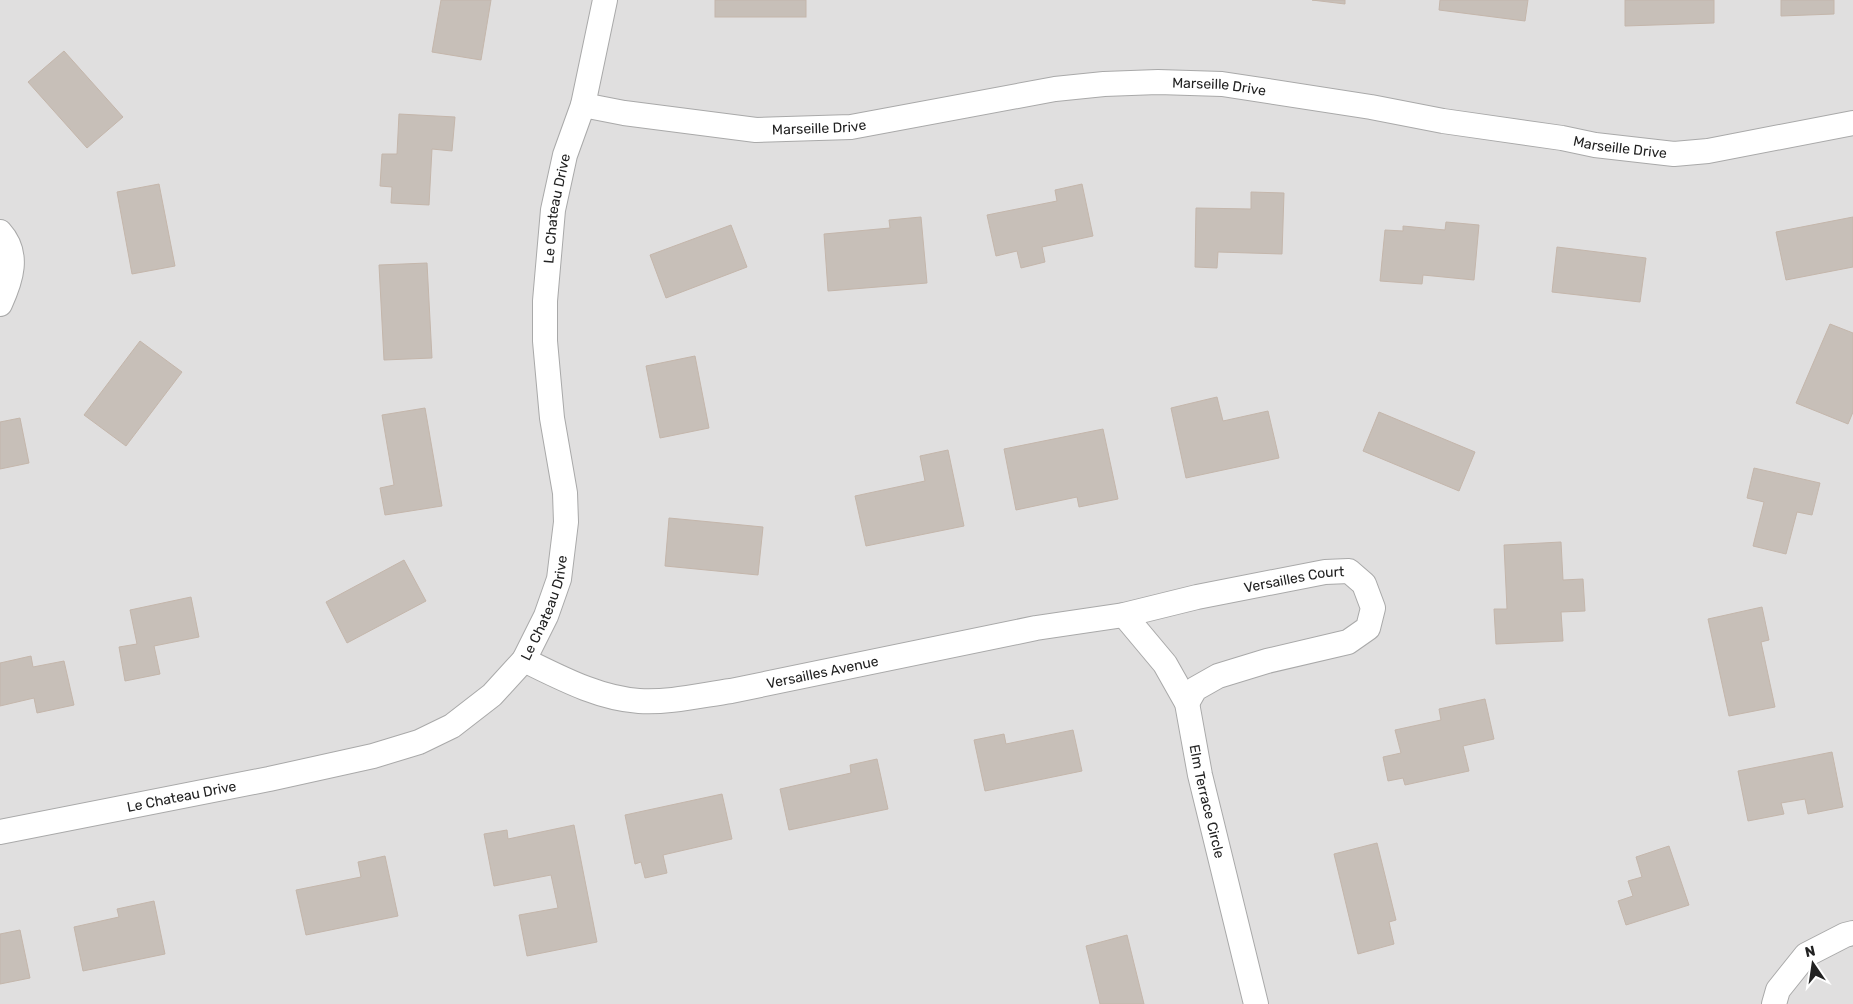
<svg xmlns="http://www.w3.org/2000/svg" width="1853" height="1004" font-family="Rubik,sans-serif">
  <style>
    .residential { fill: #e0dfdf }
    .building { fill: #c7bfb8; stroke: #c4b6ab }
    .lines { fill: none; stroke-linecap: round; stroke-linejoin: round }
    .minor-casing { stroke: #a9a9a9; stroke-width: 26 }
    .minor { stroke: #fff; stroke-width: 24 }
    .labels { text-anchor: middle; stroke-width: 5; stroke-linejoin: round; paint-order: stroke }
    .street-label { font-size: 14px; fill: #222; stroke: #fff }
  </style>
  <rect width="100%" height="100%" fill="#f2efe9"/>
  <rect class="residential" x="0" y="0" width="1853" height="1004"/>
  <g class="building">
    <path d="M441 0H491L481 60 432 52Z"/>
    <rect x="715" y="0" width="91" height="17"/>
    <path d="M1312 0H1345V4Z"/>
    <path d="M1440 0H1528L1525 21 1439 10Z"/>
    <path d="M1625 0H1714V23L1625 26Z"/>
    <path d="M1781 0H1834V14L1781 16Z"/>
    <path d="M64 51 123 117 87 148 28 82Z"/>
    <path d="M399 114 455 117 452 151 432 149 429 205 391 203 392 187 380 186 382 154H397Z"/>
    <path d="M159 184 175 266 132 274 117 192Z"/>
    <path d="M1082 184 1093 236 1042 247 1045 262 1021 268 1017 251 996 256 987 215 1057 201 1055 190Z"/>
    <path d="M1251 192 1284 193 1282 254 1218 252 1217 268 1195 267 1196 208 1251 209Z"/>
    <path d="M921 217 927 283 828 291 824 234 890 228 889 220Z"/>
    <path d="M1853 217V267L1786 280 1776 232Z"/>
    <path d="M1446 222 1479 225 1474 280 1423 275 1422 284 1380 281 1385 230 1403 231V226L1445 230Z"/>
    <path d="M731 225 747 267 666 298 650 255Z"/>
    <path d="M1557 247 1646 258 1640 302 1552 292Z"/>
    <path d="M427 263 432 358 384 360 379 265Z"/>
    <path d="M1830 324 1853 333V412L1848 424 1796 403Z"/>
    <path d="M140 341 182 372 126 446 84 415Z"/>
    <path d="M695 356 709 428 660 438 646 366Z"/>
    <path d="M1217 397 1223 421 1268 411 1279 458 1186 478 1171 408Z"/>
    <path d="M425 408 442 506 385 515 380 488 394 485 382 415Z"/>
    <path d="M1379 412 1475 452 1459 491 1363 451Z"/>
    <path d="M20 418 29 463 0 469V422Z"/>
    <path d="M1103 429 1118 499 1079 507 1077 497 1016 510 1004 449Z"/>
    <path d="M948 450 964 526 866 546 855 496 925 481 920 456Z"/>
    <path d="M1754 468 1820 483 1812 515 1797 512 1786 554 1753 546 1764 502 1747 498Z"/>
    <path d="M669 518 763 527 758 575 665 566Z"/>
    <path d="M1561 542 1563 580 1583 579 1585 611 1561 612 1563 641 1496 644 1494 609H1507L1504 545Z"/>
    <path d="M404 560 426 601 347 643 326 602Z"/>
    <path d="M191 597 199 637 154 646 160 674 125 681 119 647 137 644 130 610Z"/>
    <path d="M1762 607 1769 640 1761 642 1775 707 1729 716 1708 619Z"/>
    <path d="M31 656 33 667 64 661 74 705 37 713 34 698 0 706V663Z"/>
    <path d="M1485 699 1494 739 1463 746 1469 771 1405 785 1403 778 1388 781 1383 757 1401 753 1395 730 1441 720 1439 709Z"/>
    <path d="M1073 730 1082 771 985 791 974 740 1004 734 1006 744Z"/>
    <path d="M1832 752 1843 807 1808 814 1805 799 1781 803 1784 814 1748 821 1738 771Z"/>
    <path d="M877 759 888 809 789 830 780 789 851 773 850 765Z"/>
    <path d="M722 794 732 839 663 855 667 873 645 878 641 862 635 864 625 815Z"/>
    <path d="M574 825 597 942 527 956 519 915 558 908 551 875 494 886 484 834 507 830 508 839Z"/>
    <path d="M1377 843 1396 920 1389 922 1394 944 1358 954 1334 854Z"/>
    <path d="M1669 846 1689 905 1626 925 1618 901 1633 896 1628 881 1642 877 1636 857Z"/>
    <path d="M385 856 398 916 306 935 296 890 361 877 358 862Z"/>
    <path d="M154 901 165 954 83 971 74 927 119 917 117 909Z"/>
    <path d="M20 930 30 978 0 984V934Z"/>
    <path d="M1127 935 1144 1004H1100L1086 946Z"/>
  </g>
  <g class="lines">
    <g class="minor-casing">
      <g id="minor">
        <path id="s1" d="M583 105 624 113 756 130 851 127 1055 89 1104 84 1158 82 1222 84 1371 107 1443 121 1562 138 1595 145 1674 154 1708 151 1853 123"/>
        <path d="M0 232C20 254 11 280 0 304"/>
        <path id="s2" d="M1124 615 1165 664 1187 703 1200 775 1256 1004"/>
        <path id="s3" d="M524 660C561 678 598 698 639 701 668 703 702 695 731 691L1036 628 1124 615 1197 597 1325 572 1349 571 1364 584 1373 608 1368 628 1348 642 1267 661 1218 676 1195 689 1187 703"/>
        <path id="s4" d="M0 832 269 779 373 756 419 742 452 726 492 695 524 660 546 616 559 579 566 522 565 493 552 418 545 341V301L553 210 565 155 583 105 605 0"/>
        <path d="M1774 1004 1778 990 1806 955 1845 935 1853 933"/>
      </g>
    </g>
    <use href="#minor" class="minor"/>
  </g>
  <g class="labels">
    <g class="street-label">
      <text dy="5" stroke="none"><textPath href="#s1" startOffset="642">Marseille Drive</textPath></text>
      <text dy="5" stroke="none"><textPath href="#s1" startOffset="238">Marseille Drive</textPath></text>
      <text dy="5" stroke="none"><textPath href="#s1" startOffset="1048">Marseille Drive</textPath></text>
      <text dy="5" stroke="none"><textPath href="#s4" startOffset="1025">Le Chateau Drive</textPath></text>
      <text dy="5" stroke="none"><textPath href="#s3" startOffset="790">Versailles Court</textPath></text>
      <text dy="5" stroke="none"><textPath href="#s4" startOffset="620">Le Chateau Drive</textPath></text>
      <text dy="5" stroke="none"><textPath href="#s3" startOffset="309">Versailles Avenue</textPath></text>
      <text dy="5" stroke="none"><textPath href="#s4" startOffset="185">Le Chateau Drive</textPath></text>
      <text dy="5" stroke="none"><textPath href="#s2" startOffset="209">Elm Terrace Circle</textPath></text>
    </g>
  </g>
  <g transform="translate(1813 964) rotate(347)" stroke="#ffffff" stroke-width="4" paint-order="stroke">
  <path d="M0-4L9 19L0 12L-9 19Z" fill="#222222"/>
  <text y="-8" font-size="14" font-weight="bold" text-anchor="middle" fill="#222222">N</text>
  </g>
</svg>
